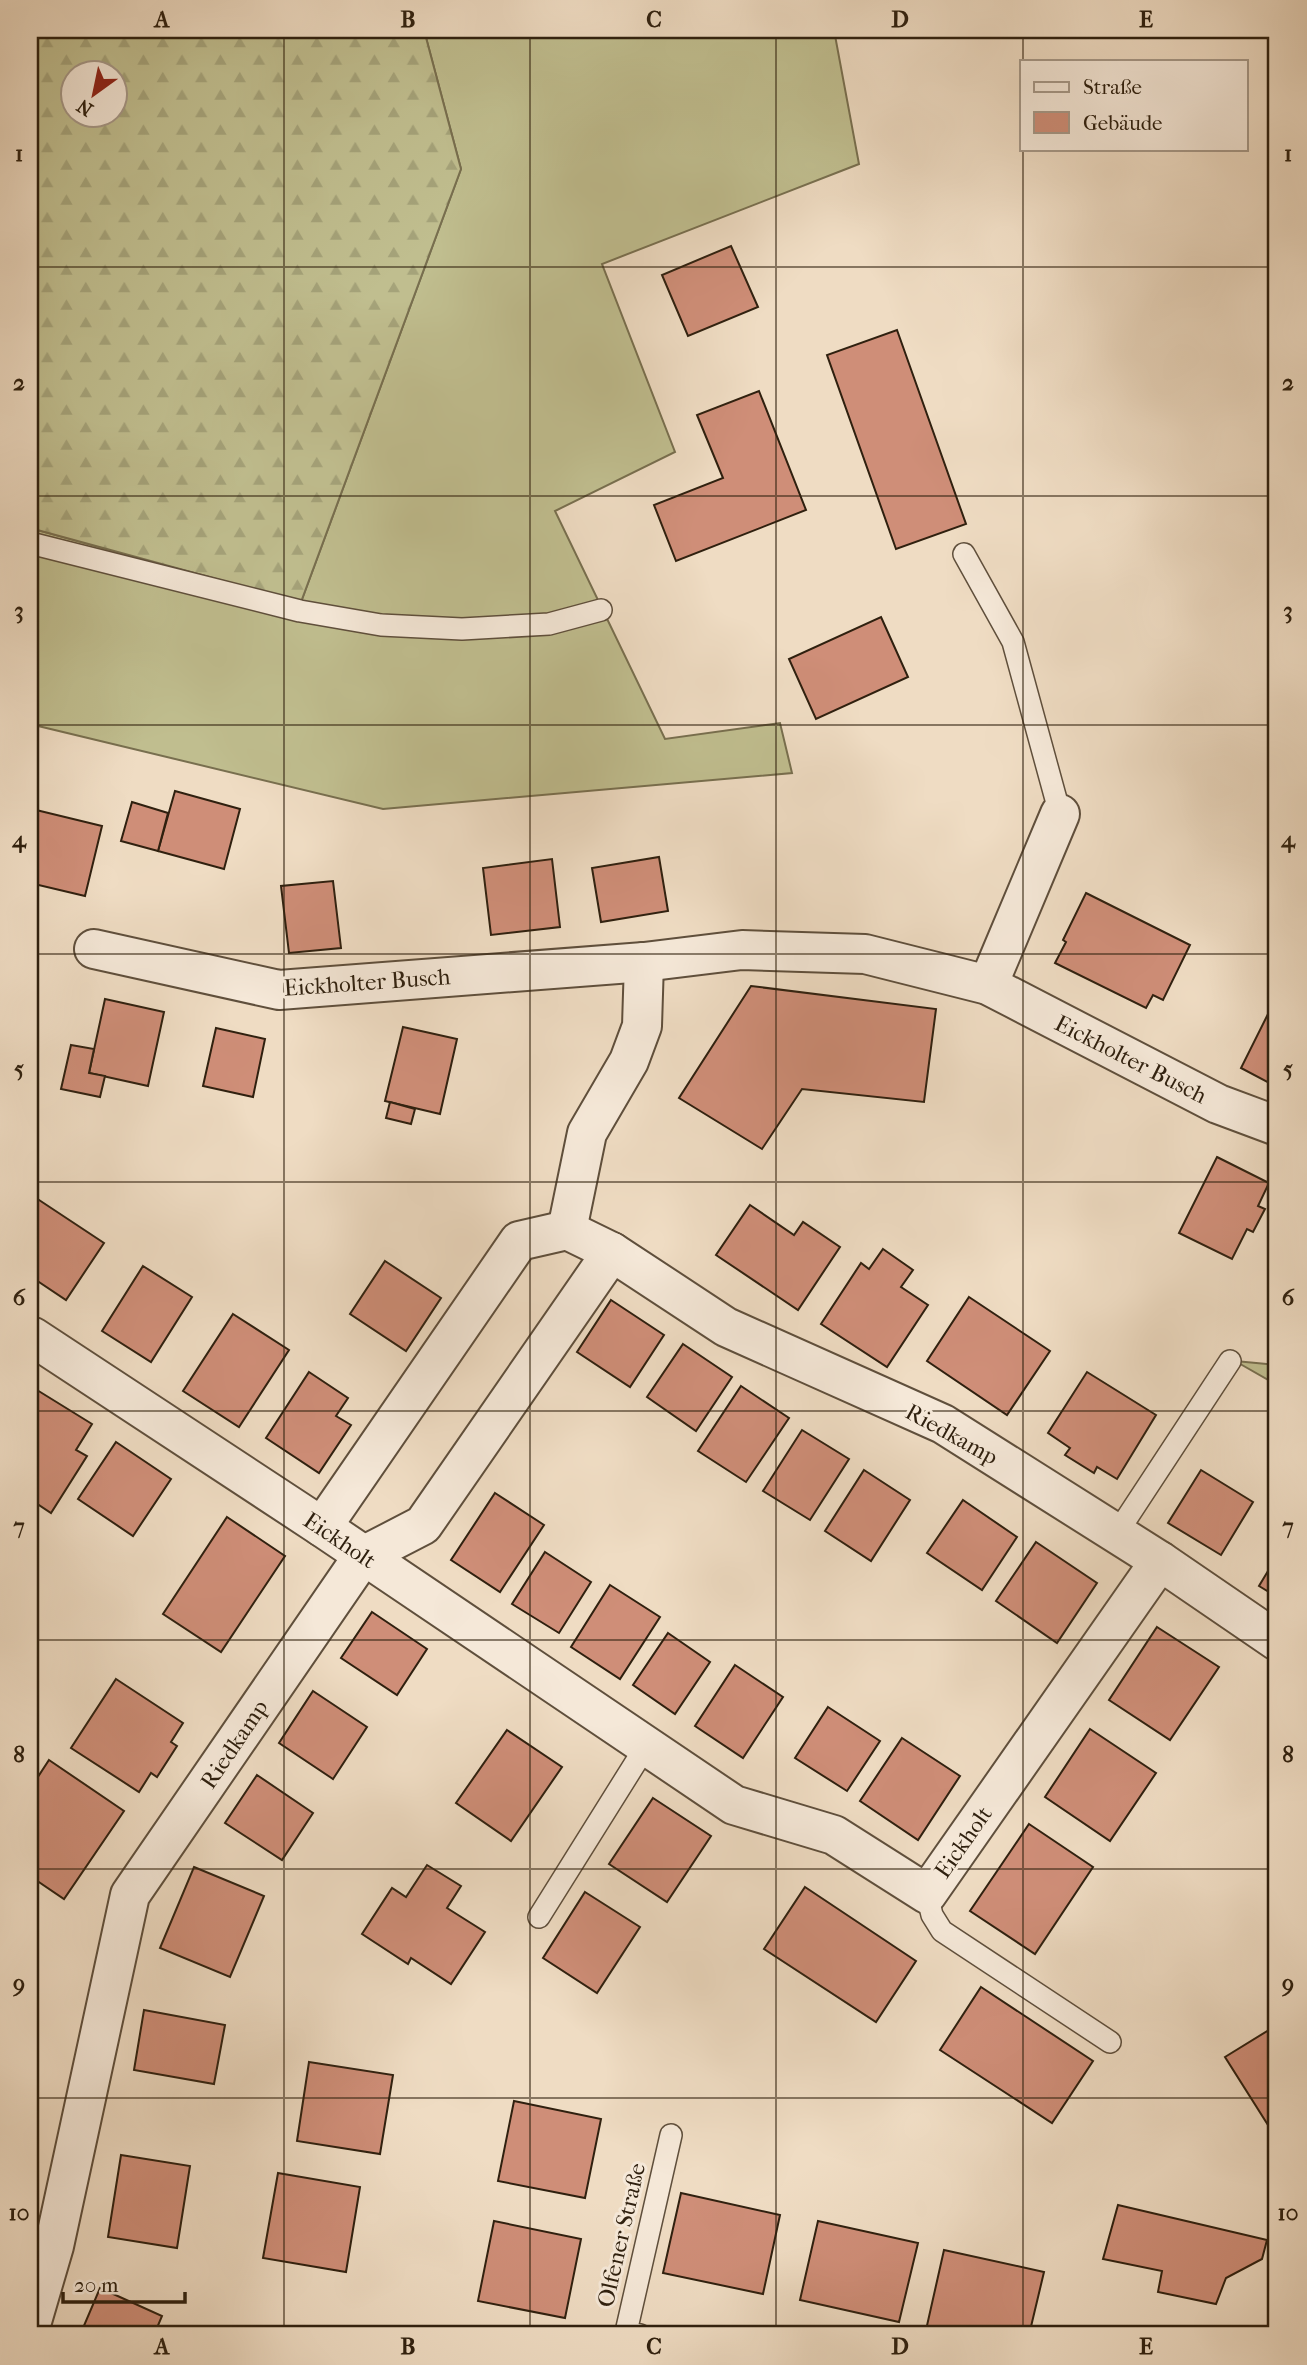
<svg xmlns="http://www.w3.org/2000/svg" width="1307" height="2365" font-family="'IM FELL French Canon',serif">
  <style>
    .grass { fill: #c0be8f; stroke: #786f4f; stroke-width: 2 }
    .forest { fill: url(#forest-firs); stroke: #786f4f; stroke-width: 2; fill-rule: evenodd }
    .building { fill: #cf8e78; stroke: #2f200f; stroke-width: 2 }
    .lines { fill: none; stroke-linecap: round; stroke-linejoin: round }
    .service-casing { stroke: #5f4f3c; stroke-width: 24 }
    .minor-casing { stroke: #5f4f3c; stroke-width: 42 }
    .service { stroke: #f5e8d8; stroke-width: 21 }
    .minor { stroke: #f5e8d8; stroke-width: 38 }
    .grid { fill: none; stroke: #2f200f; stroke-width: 2; stroke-opacity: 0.55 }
    .labels { text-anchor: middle; stroke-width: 6; stroke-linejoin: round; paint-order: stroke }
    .street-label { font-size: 23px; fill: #2f200f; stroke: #f5e8d8 }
    .neatline { fill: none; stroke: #2f200f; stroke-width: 2.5 }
    .grid-label { font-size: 23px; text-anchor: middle; font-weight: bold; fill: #2f200f }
  </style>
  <defs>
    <pattern id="forest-firs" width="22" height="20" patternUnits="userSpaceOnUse" patternTransform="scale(1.75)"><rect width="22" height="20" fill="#c0be8f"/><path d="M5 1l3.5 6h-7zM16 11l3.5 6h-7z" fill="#a5a37a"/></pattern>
  </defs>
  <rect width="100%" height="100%" fill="#efdcc3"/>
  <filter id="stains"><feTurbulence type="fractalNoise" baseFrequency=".00286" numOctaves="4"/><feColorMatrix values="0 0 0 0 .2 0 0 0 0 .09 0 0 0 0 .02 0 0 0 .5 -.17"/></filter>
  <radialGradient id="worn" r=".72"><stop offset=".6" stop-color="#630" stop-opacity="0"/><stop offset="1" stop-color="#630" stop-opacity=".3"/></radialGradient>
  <g class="grass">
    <path d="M424 30H834L859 164 602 264 675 452 555 511 665 739 780 723 792 773 383 809 38 726 30 760V528L301 602 461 169Z"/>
    <path d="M1235 1361 1277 1365V1385Z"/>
  </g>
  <path class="forest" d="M30 30H424L461 169 301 602 30 528ZM74 74H116V116H74Z"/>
  <g class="building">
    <path d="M731 246 758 307 688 336 662 275Z"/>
    <path d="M897 330 966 524 896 549 827 355Z"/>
    <path d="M759 391 806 510 676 561 654 505 723 478 697 415Z"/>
    <path d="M881 617 908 677 816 719 789 659Z"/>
    <path d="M175 791 240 809 224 869 158 851Z"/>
    <path d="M132 802 168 813 158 851 121 841Z"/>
    <path d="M32 809 102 826 85 896 30 883Z"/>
    <path d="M659 857 668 911 601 922 592 868Z"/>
    <path d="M552 859 560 927 491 935 483 868Z"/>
    <path d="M333 881 341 948 289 953 281 886Z"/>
    <path d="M1086 893 1190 945 1163 1000 1153 995 1146 1008 1055 963 1066 942 1063 940Z"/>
    <path d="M751 986 936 1009 924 1102 802 1089 762 1149 679 1098Z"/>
    <path d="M1276 998H1277V1087L1241 1068Z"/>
    <path d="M105 999 164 1012 148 1086 89 1073Z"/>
    <path d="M403 1027 457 1039 440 1114 385 1101Z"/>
    <path d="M216 1028 265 1039 253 1097 203 1086Z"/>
    <path d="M71 1045 94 1049 89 1073 105 1076 100 1097 61 1089Z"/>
    <path d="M390 1102 415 1109 411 1124 386 1118Z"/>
    <path d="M1217 1157 1269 1183 1258 1206 1265 1209 1253 1232 1247 1229 1232 1259 1179 1233Z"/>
    <path d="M30 1194 104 1243 66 1300 30 1276Z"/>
    <path d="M750 1205 794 1235 803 1222 840 1247 798 1310 716 1255Z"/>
    <path d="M883 1249 913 1270 901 1287 928 1305 887 1367 821 1324 861 1263 869 1269Z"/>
    <path d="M385 1261 441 1298 406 1351 350 1314Z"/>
    <path d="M143 1266 192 1297 151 1362 102 1331Z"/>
    <path d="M969 1297 1050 1351 1007 1415 927 1361Z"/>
    <path d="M611 1300 664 1335 630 1387 577 1352Z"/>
    <path d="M233 1314 289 1350 239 1427 183 1391Z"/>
    <path d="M683 1344 732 1377 696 1431 647 1397Z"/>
    <path d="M309 1372 348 1398 336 1416 351 1425 319 1473 266 1438Z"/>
    <path d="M1087 1372 1156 1415 1117 1479 1097 1467 1094 1473 1065 1455 1070 1448 1048 1433Z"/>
    <path d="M741 1386 789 1418 746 1482 698 1451Z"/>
    <path d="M37 1390 92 1424 76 1450 87 1456 51 1513 30 1499 34 1488 30 1486V1401Z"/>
    <path d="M802 1430 849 1459 810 1520 763 1491Z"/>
    <path d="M116 1442 171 1479 133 1536 78 1499Z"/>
    <path d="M864 1470 910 1500 871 1561 825 1531Z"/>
    <path d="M1201 1470 1253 1502 1221 1555 1168 1523Z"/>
    <path d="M495 1493 544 1525 500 1592 451 1560Z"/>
    <path d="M963 1500 1017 1537 982 1590 927 1553Z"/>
    <path d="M227 1517 285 1556 221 1652 163 1614Z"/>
    <path d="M1036 1542 1097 1583 1057 1643 996 1601Z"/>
    <path d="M545 1552 591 1582 559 1633 512 1604Z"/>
    <path d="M1277 1556V1597L1259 1586Z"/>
    <path d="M610 1585 660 1617 620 1679 571 1647Z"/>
    <path d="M372 1612 427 1649 397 1695 341 1658Z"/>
    <path d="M1157 1627 1219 1667 1170 1740 1109 1700Z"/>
    <path d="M668 1633 710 1662 675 1714 633 1685Z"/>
    <path d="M735 1665 783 1697 743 1758 695 1726Z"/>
    <path d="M116 1679 183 1723 171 1742 177 1746 157 1777 151 1773 139 1792 71 1748Z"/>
    <path d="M313 1691 367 1727 333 1779 279 1743Z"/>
    <path d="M828 1707 880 1741 847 1791 795 1758Z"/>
    <path d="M1090 1729 1156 1773 1110 1841 1045 1797Z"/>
    <path d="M507 1730 562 1767 511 1841 456 1803Z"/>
    <path d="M902 1738 960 1776 918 1840 860 1801Z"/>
    <path d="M49 1760 124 1811 64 1899 30 1876V1789Z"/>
    <path d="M257 1775 313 1813 282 1860 225 1823Z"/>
    <path d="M653 1798 711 1836 667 1902 609 1864Z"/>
    <path d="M1029 1824 1093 1867 1035 1954 970 1911Z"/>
    <path d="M427 1865 461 1886 447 1908 485 1932 451 1984 411 1958 408 1964 362 1934 392 1888 406 1897Z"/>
    <path d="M194 1867 264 1896 230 1977 160 1948Z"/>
    <path d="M805 1887 916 1961 876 2022 764 1949Z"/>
    <path d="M585 1892 640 1927 597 1993 543 1958Z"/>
    <path d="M981 1987 1093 2061 1052 2123 940 2050Z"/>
    <path d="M144 2010 225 2025 214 2084 134 2070Z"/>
    <path d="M1277 2025V2135L1275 2136 1225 2057Z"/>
    <path d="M309 2062 393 2075 380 2154 297 2141Z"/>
    <path d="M514 2101 601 2119 585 2198 498 2181Z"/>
    <path d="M121 2155 190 2166 177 2248 108 2237Z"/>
    <path d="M278 2173 360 2187 346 2272 263 2258Z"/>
    <path d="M681 2193 780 2215 763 2294 663 2273Z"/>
    <path d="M1118 2205 1267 2240 1262 2259 1226 2278 1216 2304 1158 2292 1162 2271 1103 2259Z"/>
    <path d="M494 2221 581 2239 565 2318 478 2301Z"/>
    <path d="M818 2221 918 2243 899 2322 800 2300Z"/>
    <path d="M944 2250 1044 2272 1029 2335H951L926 2330Z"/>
    <path d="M100 2288 162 2316 154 2335H80Z"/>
  </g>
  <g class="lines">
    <g class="service-casing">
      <g id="service">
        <path d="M30 543 300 611 381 625 462 629 549 624 601 610"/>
        <path d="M964 554 1013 642 1060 814"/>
        <path d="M1117 1533 1230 1361"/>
        <path d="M927 1894 932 1915 942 1931 1110 2042"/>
        <path d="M539 1917 646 1746"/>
        <path d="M640 2335 626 2332 671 2135"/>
      </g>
    </g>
    <g class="minor-casing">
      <g id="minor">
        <path d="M94 949 279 990 644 962 742 950 865 954 988 985 1218 1104 1277 1126"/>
        <path d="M988 985 1060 814"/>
        <path d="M567 1230 587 1133 629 1061 642 1026 644 962"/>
        <path d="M33 1337 322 1527 734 1805 834 1835 927 1894 1160 1561"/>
        <path d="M322 1527 519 1241 567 1230 612 1252"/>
        <path d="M30 2328 54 2246 130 1895 363 1556 423 1525 612 1252 726 1327 943 1424 1160 1561 1277 1641"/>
      </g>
    </g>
    <use href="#service" class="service"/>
    <use href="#minor" class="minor"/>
  </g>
  <path class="grid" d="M284 30V2335M530 30V2335M776 30V2335M1023 30V61M1023 149V2335M30 267H1277M30 496H1277M30 725H1277M30 954H1277M30 1182H1277M30 1411H1277M30 1640H1277M30 1869H1277M30 2098H1277"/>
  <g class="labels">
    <g class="street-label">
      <text transform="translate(367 982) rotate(-4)" y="8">Eickholter Busch</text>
      <text transform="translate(1131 1059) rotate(27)" y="8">Eickholter Busch</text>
      <text transform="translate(952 1434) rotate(29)" y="8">Riedkamp</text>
      <text transform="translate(340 1540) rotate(34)" y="8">Eickholt</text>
      <text transform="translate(234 1744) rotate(-56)" y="8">Riedkamp</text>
      <text transform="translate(963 1842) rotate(-55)" y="8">Eickholt</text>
      <text transform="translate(621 2235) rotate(-77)" y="8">Olfener Straße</text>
    </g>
  </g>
  <rect width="1307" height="2365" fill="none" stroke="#efdcc3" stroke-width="77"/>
  <rect x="1020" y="60" width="228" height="91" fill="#f5e8d8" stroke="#a69888" stroke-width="2"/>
  <rect x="1034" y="82" width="35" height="10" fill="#f5e8d8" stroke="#a69888" stroke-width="2"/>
  <text x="1083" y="94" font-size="21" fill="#2f200f">Straße</text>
  <rect x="1034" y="112" width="35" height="21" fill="#cf8e78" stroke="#a69888" stroke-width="2"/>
  <text x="1083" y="130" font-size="21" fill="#2f200f">Gebäude</text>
  <g transform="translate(94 94) rotate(213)"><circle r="33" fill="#f5e8d8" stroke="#a69888" stroke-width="2"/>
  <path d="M0-5L12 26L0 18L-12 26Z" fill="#8f2418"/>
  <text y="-10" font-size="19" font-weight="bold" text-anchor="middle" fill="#2f200f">N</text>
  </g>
  <path d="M63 2292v10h122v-10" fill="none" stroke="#2f200f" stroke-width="3.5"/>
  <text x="74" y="2292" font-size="21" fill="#2f200f" stroke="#f5e8d8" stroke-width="5" paint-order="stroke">20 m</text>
  <rect x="38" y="38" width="1230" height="2288" class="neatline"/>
  <g class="grid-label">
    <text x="162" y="27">A</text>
    <text x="408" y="27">B</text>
    <text x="654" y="27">C</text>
    <text x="900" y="27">D</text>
    <text x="1146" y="27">E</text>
    <text x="19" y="161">1</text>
    <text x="1288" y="161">1</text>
    <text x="19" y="390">2</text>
    <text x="1288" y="390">2</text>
    <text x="19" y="618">3</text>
    <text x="1288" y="618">3</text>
    <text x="19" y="847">4</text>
    <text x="1288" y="847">4</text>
    <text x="19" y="1076">5</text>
    <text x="1288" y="1076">5</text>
    <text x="19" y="1305">6</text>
    <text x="1288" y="1305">6</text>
    <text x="19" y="1534">7</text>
    <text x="1288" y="1534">7</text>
    <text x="19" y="1762">8</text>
    <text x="1288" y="1762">8</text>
    <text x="19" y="1991">9</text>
    <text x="1288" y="1991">9</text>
    <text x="19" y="2220">10</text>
    <text x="1288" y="2220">10</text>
    <text x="162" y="2354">A</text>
    <text x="408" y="2354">B</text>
    <text x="654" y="2354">C</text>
    <text x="900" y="2354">D</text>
    <text x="1146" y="2354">E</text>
  </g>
  <rect width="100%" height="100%" filter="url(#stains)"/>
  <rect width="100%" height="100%" fill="url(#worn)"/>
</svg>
